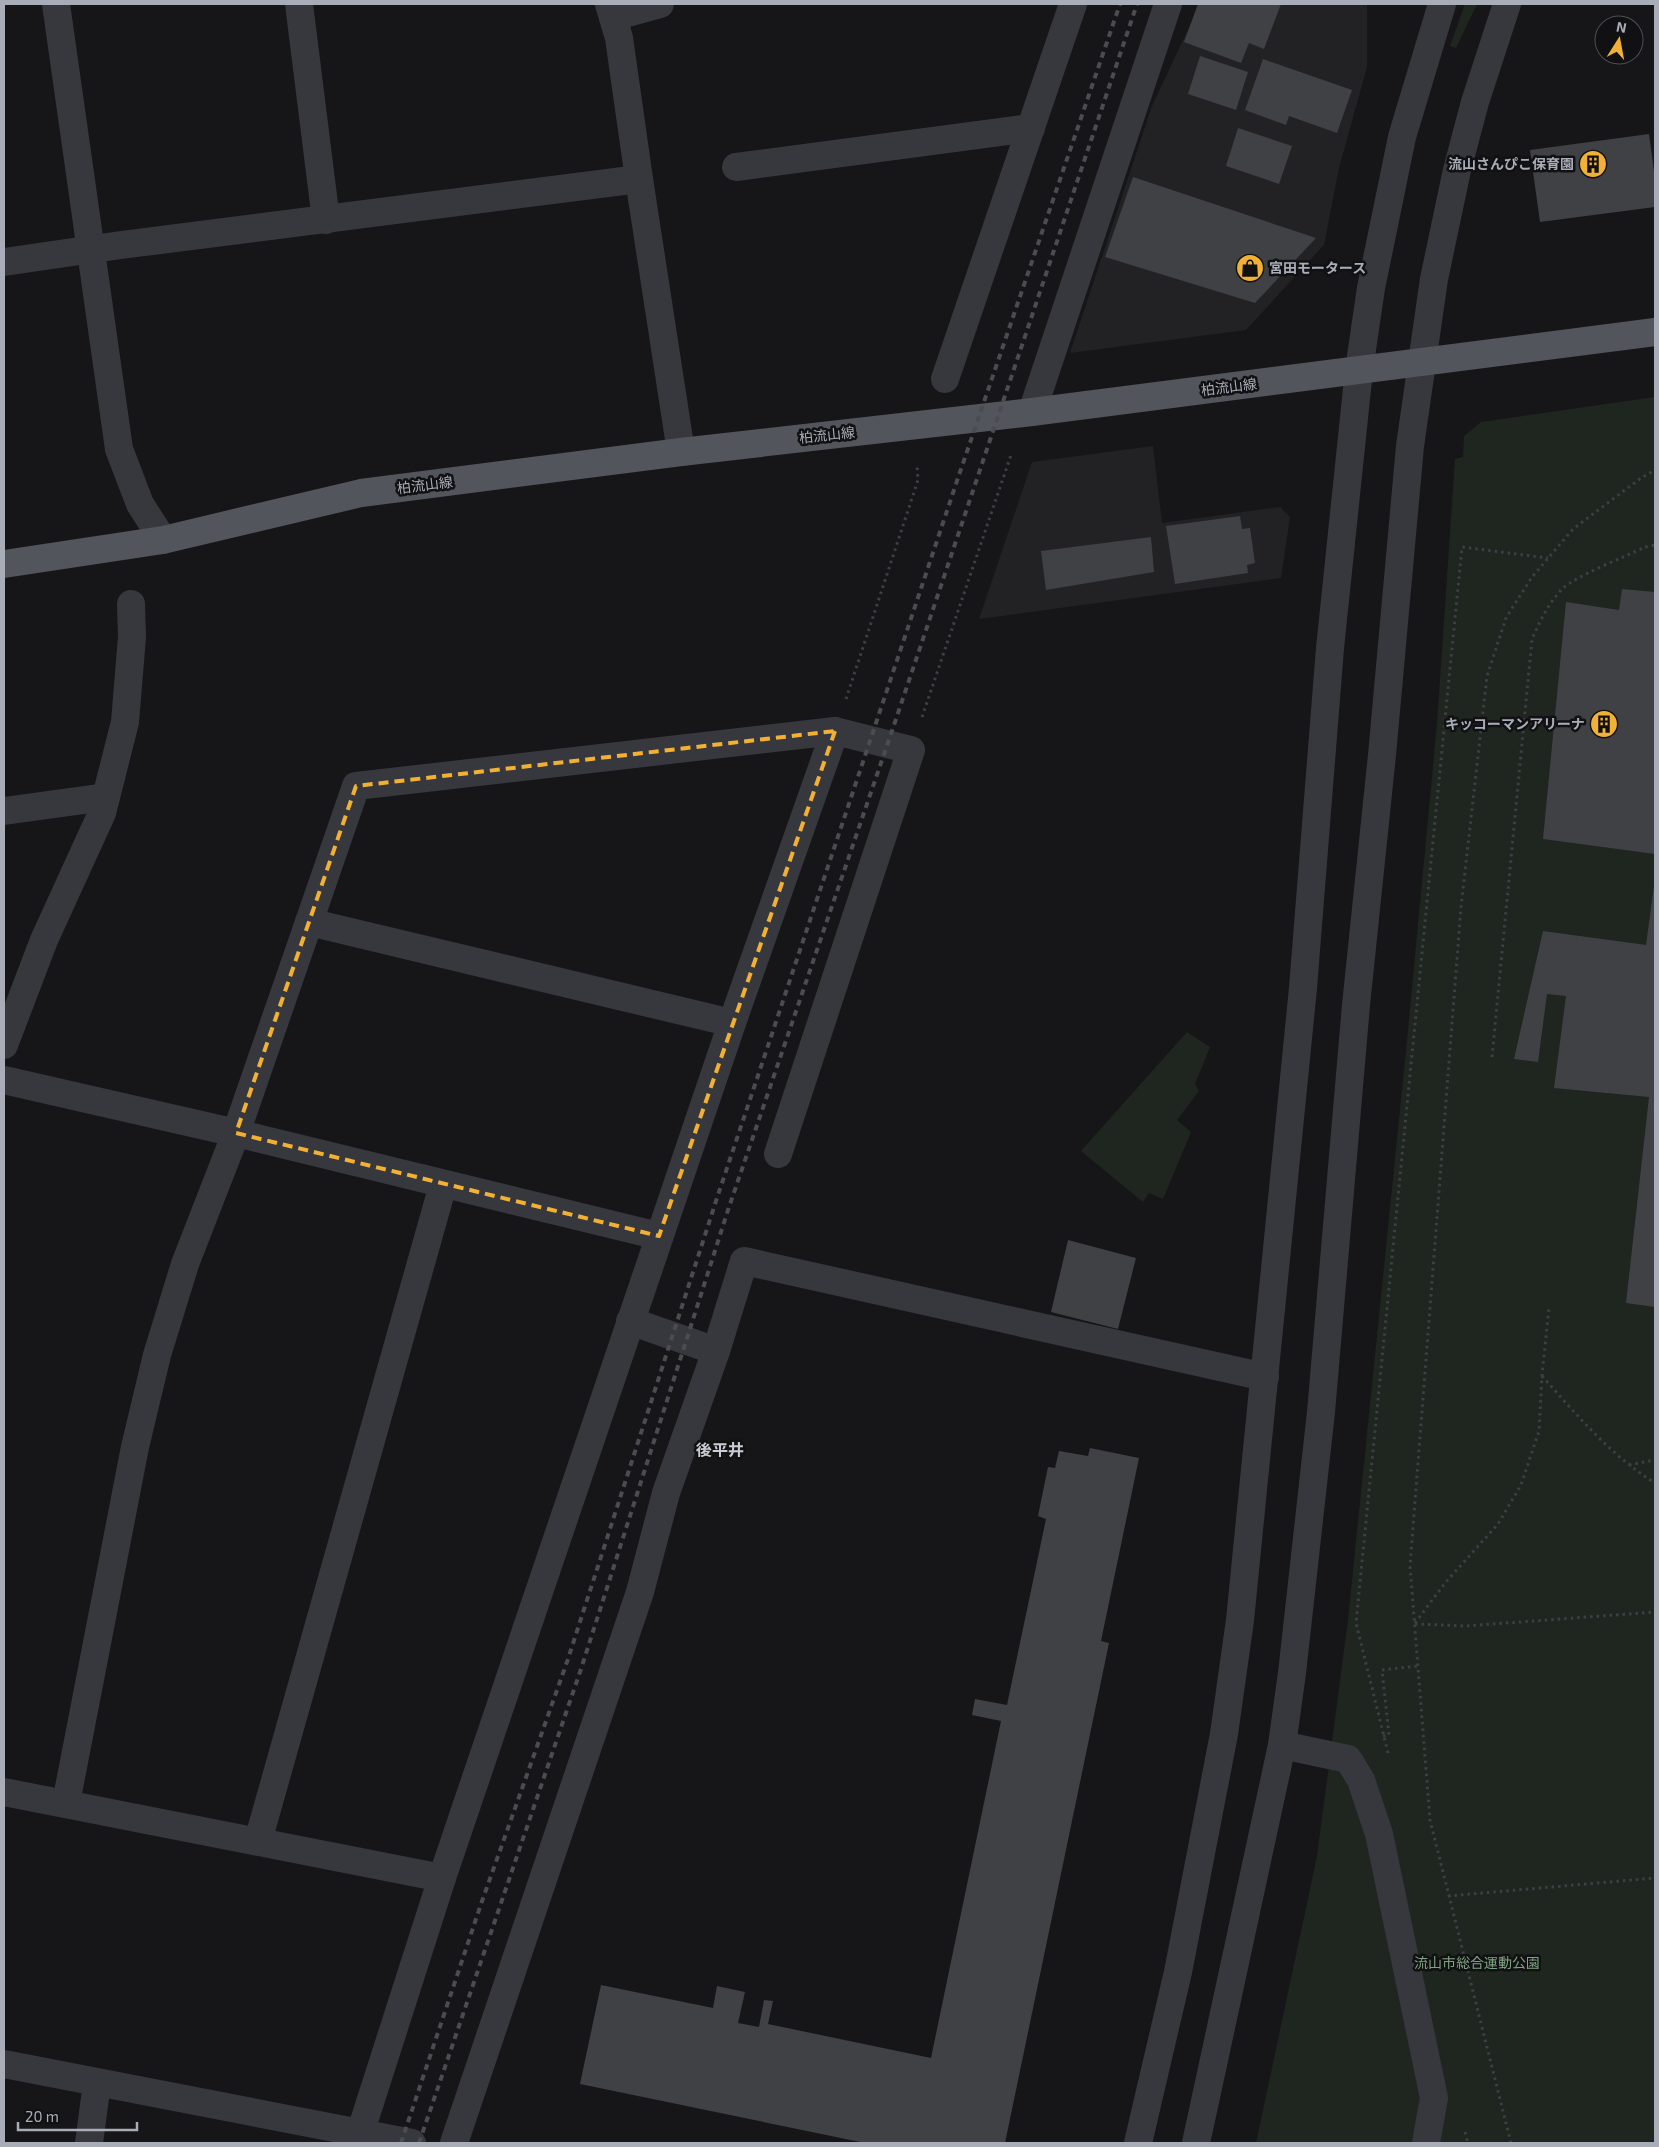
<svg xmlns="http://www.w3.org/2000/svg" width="1659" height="2147" font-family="'Exo 2','Noto Sans JP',sans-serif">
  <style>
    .built { fill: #222225 }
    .green { fill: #1e261f }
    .building { fill: #404145 }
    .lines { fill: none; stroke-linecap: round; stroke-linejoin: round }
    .path { stroke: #3d3f44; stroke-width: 3; stroke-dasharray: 2.5 4; stroke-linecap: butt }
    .minor { stroke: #37383d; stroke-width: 28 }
    .major { stroke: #53555c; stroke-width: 28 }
    .rail { stroke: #4a4c52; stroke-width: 4; stroke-dasharray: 6 5; stroke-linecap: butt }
    .marked { fill: none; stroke: #f2b134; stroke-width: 4; stroke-dasharray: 10 6; stroke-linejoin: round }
    .labels { text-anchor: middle; stroke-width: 5; stroke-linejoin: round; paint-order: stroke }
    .poi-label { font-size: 14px; font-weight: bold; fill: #a8adb8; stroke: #111113; text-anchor: end }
    .street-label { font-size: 14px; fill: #a8adb8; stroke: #111113 }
    .park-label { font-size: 14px; fill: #7fa381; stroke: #111113 }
    .quarter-label { font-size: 16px; font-weight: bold; fill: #c9ccd4; stroke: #111113 }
  </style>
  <rect width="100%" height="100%" fill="#161618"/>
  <g class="built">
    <path d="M1200 4H1367V67L1339 168 1324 245 1246 330 1070 353 1152 106Z"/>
    <path d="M1153 446 1162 523 1280 507 1290 517 1281 578 979 619 1032 462Z"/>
  </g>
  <g class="green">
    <path d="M1465 4H1477L1456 48 1450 46Z"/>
    <path d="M1655 397V2143H1256L1317 1856 1348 1620 1406 1051 1437 724 1455 459 1463 457 1464 436 1481 422Z"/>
    <path d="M1187 1032 1210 1047 1195 1084 1199 1091 1177 1120 1191 1132 1163 1199 1149 1193 1143 1202 1081 1151Z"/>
  </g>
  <g class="building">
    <path d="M1198 4H1281L1264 49 1249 43 1241 63 1184 42Z"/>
    <path d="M1200 56 1248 72 1236 110 1188 94Z"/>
    <path d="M1263 59 1352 90 1337 133 1289 116 1286 125 1245 110Z"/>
    <path d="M1238 128 1292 146 1279 184 1226 166Z"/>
    <path d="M1649 134 1655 179V207L1540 222 1530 150Z"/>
    <path d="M1133 177 1316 238 1255 303 1105 257Z"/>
    <path d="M1240 516 1242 529 1250 528 1255 563 1247 565 1248 573 1175 584 1166 526Z"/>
    <path d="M1151 537 1154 572 1046 590 1041 551Z"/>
    <path d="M1622 589 1655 592V854L1543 839 1566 602 1619 610Z"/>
    <path d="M1654 886H1655V1307L1626 1303 1649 1097 1554 1088 1566 996 1547 994 1538 1062 1514 1059 1543 931 1646 945Z"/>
    <path d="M1068 1240 1136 1258 1118 1329 1051 1312Z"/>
    <path d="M1090 1448 1139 1458 1101 1641 1109 1643 1005 2143H865L580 2084 601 1985 713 2008 717 1986 745 1992 738 2023 759 2027 764 2000 773 2001 768 2024 931 2058 1001 1721 972 1715 975 1699 1007 1705 1046 1519 1038 1516 1048 1467 1055 1468 1059 1451 1088 1456Z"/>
  </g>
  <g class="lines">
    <g class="path">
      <path d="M846 699 918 480 917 466"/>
      <path d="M922 717 1011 455"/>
      <path d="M1492 1057 1532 639C1540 621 1548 604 1562 589 1577 575 1625 557 1645 547L1655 545"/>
      <path d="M1542 1376C1577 1415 1610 1455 1655 1483"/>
      <path d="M1629 1465 1655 1460"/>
      <path d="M1415 1623 1445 1583 1498 1524 1521 1485 1539 1431 1542 1375 1549 1308"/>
      <path d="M1415 1624 1466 1626 1655 1612"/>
      <path d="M1383 1736 1389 1735 1382 1670 1418 1666"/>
      <path d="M1388 1753 1356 1623 1462 547 1548 558"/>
      <path d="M1448 1896 1655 1878"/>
      <path d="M1465 2132 1468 2143"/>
      <path d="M1511 2143 1430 1820 1410 1566 1461 907 1487 676 1506 618 1532 577 1573 529 1641 478 1655 470"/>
    </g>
    <g class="minor">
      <path d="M56 4 119 449 140 504 163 540"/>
      <path d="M299 4 326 220"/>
      <path d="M609 4 619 38 639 179 681 452"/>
      <path d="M613 17 660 4"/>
      <path d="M736 167 1031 128"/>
      <path d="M4 262 121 245 639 179"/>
      <path d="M945 379 1073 4"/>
      <path d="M1032 412 1168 4"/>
      <path d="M4 811 106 797"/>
      <path d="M309 922 356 786 835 731 911 750 778 1154"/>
      <path d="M4 1045 44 940 102 813 125 722 132 637 131 604"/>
      <path d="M4 1080 236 1133 309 922 732 1023"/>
      <path d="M630 1321 716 1351"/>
      <path d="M1282 1745 1348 1759 1361 1780 1379 1834 1434 2098 1426 2143"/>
      <path d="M4 1792 442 1878"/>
      <path d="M66 1803 135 1447 157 1355 185 1264 236 1133 659 1236"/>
      <path d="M258 1841 443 1185"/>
      <path d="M4 2064 412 2143"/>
      <path d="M89 2143 97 2083"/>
      <path d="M357 2143 442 1878 732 1023 835 731"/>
      <path d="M454 2143 640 1592 666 1493 716 1351 744 1261 1265 1377"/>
      <path d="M1138 2143 1178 1972 1224 1734 1240 1620 1303 988 1330 648 1359 370 1371 288 1402 137 1442 4"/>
      <path d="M1196 2143 1282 1745 1292 1673 1321 1412 1356 1005 1382 755 1410 446 1434 279 1457 170 1475 102 1507 4"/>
    </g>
    <path class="major" d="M4 564 163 540 361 493 681 452 1032 412 1655 332"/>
    <g class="rail">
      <path d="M401 2143 481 1904 567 1662 716 1201 959 475 1120 4"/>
      <path d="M419 2143 581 1669 729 1207 894 725 1137 4"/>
    </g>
  </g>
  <path class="marked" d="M835 731 659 1236 236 1133 356 786Z"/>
  <defs>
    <g id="building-disc" transform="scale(1.4375)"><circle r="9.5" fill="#f2b134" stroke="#111113"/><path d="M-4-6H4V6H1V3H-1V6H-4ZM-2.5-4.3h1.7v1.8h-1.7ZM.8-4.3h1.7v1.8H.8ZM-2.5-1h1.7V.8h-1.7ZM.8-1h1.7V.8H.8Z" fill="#111"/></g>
    <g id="shop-disc" transform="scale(1.4375)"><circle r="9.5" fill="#f2b134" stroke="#111113"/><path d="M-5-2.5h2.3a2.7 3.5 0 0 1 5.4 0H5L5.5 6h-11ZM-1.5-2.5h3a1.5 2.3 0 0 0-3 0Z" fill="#111"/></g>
  </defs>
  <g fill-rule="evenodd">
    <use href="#building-disc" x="1593" y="164"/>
    <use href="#shop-disc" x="1250" y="268"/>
    <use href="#building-disc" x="1604" y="724"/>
  </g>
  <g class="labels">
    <g class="poi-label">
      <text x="1574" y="169">流山さんぴこ保育園</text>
      <text x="1269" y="273" text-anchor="start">宮田モータース</text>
      <text x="1585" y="729">キッコーマンアリーナ</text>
    </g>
    <g class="street-label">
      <text transform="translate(1229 387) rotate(-7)" y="5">柏流山線</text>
      <text transform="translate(827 435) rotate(-6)" y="5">柏流山線</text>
      <text transform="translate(425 485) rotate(-7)" y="5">柏流山線</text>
    </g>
    <g class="park-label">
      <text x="1477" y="1968">流山市総合運動公園</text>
    </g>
    <g class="quarter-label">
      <text x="720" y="1456">後平井</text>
    </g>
  </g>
  <rect width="1659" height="2147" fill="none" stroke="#a8adb8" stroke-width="10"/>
  <g transform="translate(1619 40) rotate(11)"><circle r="24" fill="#111113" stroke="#4d4f55"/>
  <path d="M0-4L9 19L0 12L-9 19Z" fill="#f2b134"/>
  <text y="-8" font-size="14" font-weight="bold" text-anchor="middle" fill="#a8adb8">N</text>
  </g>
  <path d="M18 2122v8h119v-8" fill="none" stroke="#a8adb8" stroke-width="2.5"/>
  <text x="25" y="2122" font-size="15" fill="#a8adb8" stroke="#111113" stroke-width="4" paint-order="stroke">20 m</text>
</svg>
